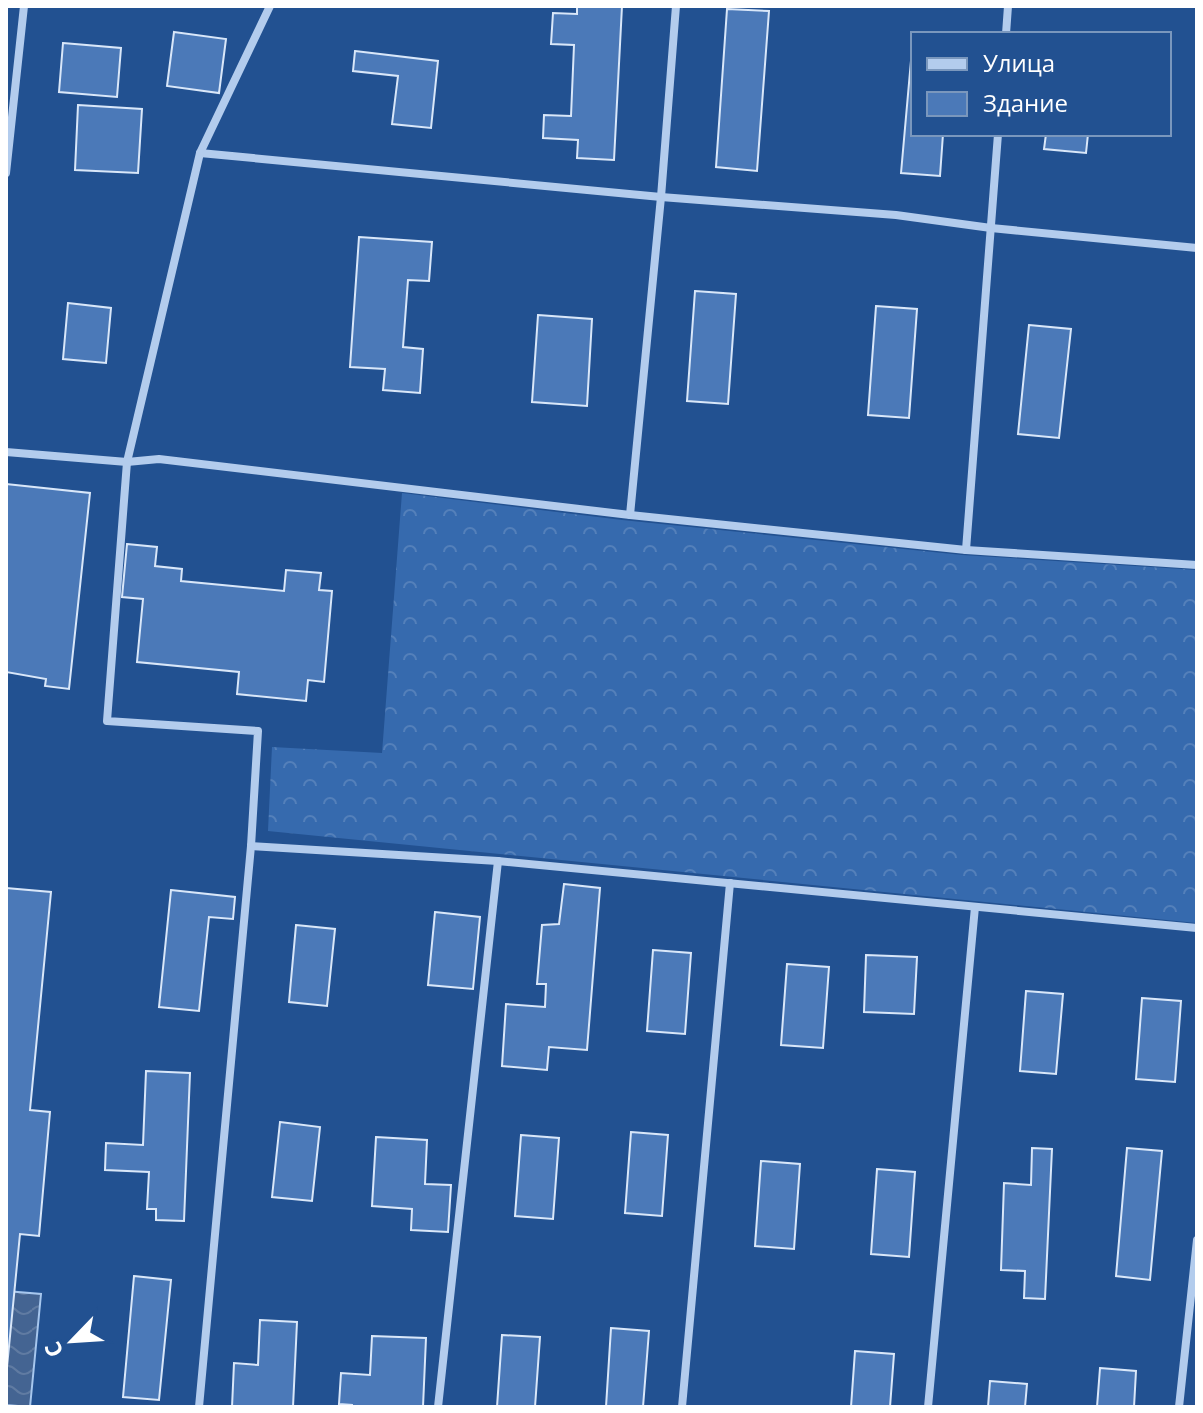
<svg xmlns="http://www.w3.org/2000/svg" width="1203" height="1413" font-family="'Open Sans',sans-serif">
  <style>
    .forest { fill: url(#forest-crowns) }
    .water { fill: url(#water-waves); stroke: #a7c7ee; stroke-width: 2 }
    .building { fill: #4b79b8; stroke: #d9e7f9; stroke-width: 2 }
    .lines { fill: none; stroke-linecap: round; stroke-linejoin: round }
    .street { stroke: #b3cced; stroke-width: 8 }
  </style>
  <defs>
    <pattern id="forest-crowns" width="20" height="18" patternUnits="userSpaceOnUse" patternTransform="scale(2)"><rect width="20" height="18" fill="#366aae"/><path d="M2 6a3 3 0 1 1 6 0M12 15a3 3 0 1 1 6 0" fill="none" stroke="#5480ba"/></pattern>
    <pattern id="water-waves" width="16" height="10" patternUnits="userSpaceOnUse" patternTransform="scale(2)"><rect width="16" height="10" fill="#446492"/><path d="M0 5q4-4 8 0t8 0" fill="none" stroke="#607ba2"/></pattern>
  </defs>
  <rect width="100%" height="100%" fill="#225191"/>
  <path class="forest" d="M402 493 622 520 962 555 1197 570V923L268 831 272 747 382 753Z"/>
  <path class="water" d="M6 1291 41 1294 30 1407 6 1405Z"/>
  <g class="building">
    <path d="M577 6H622L614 160 577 158 578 140 543 138 544 115 571 116 574 45 551 44 553 13 577 14Z"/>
    <path d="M727 9 769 11 757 171 716 167Z"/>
    <path d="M174 32 226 39 219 93 167 86Z"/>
    <path d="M913 38V134H943L940 176 901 173Z"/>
    <path d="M63 43 121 48 117 97 59 92Z"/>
    <path d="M355 51 438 61 431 128 392 124 398 76 353 71Z"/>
    <path d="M78 105 142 109 138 173 75 170Z"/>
    <path d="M1046 134H1088L1086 153 1044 149Z"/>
    <path d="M359 237 432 242 429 281 408 280 403 347 423 349 420 393 383 390 385 369 350 367Z"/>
    <path d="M695 291 736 294 728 404 687 401Z"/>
    <path d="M68 303 111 308 106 363 63 359Z"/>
    <path d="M876 306 917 309 909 418 868 415Z"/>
    <path d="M538 315 592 319 587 406 532 402Z"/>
    <path d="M1029 325 1071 329 1059 438 1018 434Z"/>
    <path d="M6 484 90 493 69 689 45 686 46 679 6 672Z"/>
    <path d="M127 544 157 547 155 566 182 569 181 581 284 591 286 570 321 573 319 590 332 591 324 682 308 680 306 701 237 694 239 672 137 662 143 599 122 597Z"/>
    <path d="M564 884 600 888 587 1050 549 1047 547 1070 502 1066 506 1004 545 1007 546 984H537L542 925 559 924Z"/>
    <path d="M6 888 51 892 30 1110 50 1112 39 1236 20 1234 6 1377Z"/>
    <path d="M171 890 235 897 233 919 209 917 199 1011 159 1007Z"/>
    <path d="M435 912 480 917 473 989 428 985Z"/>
    <path d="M296 925 335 929 327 1006 289 1002Z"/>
    <path d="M653 950 691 953 685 1034 647 1031Z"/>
    <path d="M866 955 917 957 914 1014 864 1012Z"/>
    <path d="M787 964 829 967 823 1048 781 1045Z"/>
    <path d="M1026 991 1063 994 1056 1074 1020 1071Z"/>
    <path d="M1142 998 1181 1001 1175 1082 1136 1079Z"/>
    <path d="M146 1071 190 1073 184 1221 156 1220V1209H147L149 1172 105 1170 106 1143 143 1145Z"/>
    <path d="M280 1122 320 1127 312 1201 272 1197Z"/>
    <path d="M631 1132 668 1135 662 1216 625 1213Z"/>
    <path d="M521 1135 559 1138 553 1219 515 1216Z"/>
    <path d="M376 1137 427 1140 425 1184 451 1185 448 1232 411 1230 412 1209 372 1206Z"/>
    <path d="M1032 1148 1052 1149 1045 1299 1024 1298 1025 1271 1001 1270 1004 1183 1031 1185Z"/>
    <path d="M1127 1148 1162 1151 1150 1280 1116 1276Z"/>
    <path d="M761 1161 800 1164 794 1249 755 1246Z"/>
    <path d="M877 1169 915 1172 909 1257 871 1254Z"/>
    <path d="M134 1276 171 1280 159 1400 123 1397Z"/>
    <path d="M260 1320 297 1322 293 1407H232L234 1363 258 1365Z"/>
    <path d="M611 1328 649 1331 643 1407H606Z"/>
    <path d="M502 1335 540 1337 535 1407H497Z"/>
    <path d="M372 1336 426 1338 423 1407H352V1405L339 1404 341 1373 370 1375Z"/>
    <path d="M855 1351 894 1354 890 1407H851Z"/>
    <path d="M1100 1368 1136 1371 1134 1407H1097Z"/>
    <path d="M990 1381 1027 1384 1025 1407H988Z"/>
  </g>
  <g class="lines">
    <g class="street">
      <path d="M1006 34 1008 6"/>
      <path d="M200 153 661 197 896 215 991 228 1197 248"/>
      <path d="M6 173 24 6"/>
      <path d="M6 452 127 462 159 459 630 515 966 550 1197 565"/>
      <path d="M630 515 661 197 676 6"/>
      <path d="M966 550 998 134"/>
      <path d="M251 846 498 861 1197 928"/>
      <path d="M199 1407 251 846 258 731 107 721 127 462 200 153 270 6"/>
      <path d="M438 1407 498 861"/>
      <path d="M682 1407 730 883"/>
      <path d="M928 1407 975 907"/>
      <path d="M1179 1407 1197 1240"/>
    </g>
  </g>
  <rect width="1203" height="1413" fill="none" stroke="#ffffff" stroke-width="16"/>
  <rect x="911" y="32" width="260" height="104" fill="#225191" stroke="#7a97bd" stroke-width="2"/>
  <rect x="927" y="58" width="40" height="12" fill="#b3cced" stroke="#7a97bd" stroke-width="2"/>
  <text x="983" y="72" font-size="24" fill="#ffffff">Улица</text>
  <rect x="927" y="92" width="40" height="24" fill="#4b79b8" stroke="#7a97bd" stroke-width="2"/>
  <text x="983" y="112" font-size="24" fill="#ffffff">Здание</text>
  <g transform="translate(72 1341) rotate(245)" stroke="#225191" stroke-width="6" paint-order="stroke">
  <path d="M0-6L14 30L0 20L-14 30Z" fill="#ffffff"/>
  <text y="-12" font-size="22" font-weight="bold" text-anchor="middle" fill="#ffffff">С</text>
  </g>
</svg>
